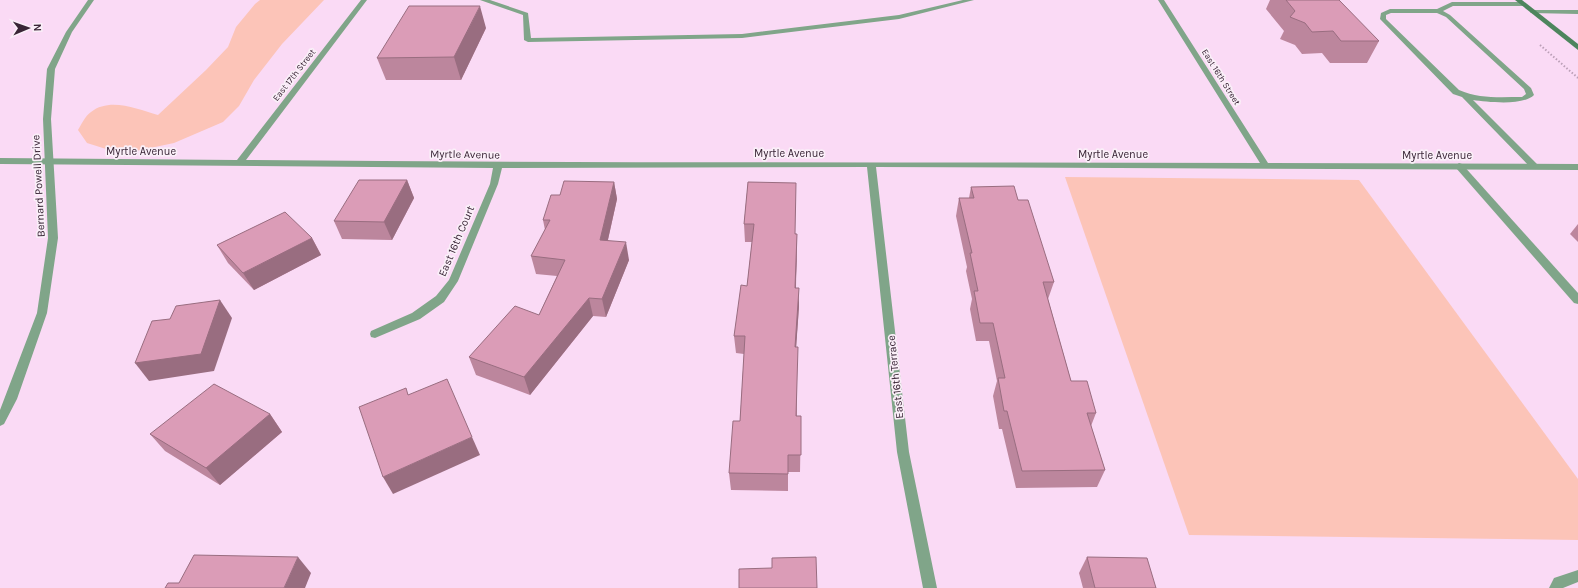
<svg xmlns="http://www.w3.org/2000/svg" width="1578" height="588" font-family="Karla,sans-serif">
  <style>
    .green { fill: #fcc4b8 }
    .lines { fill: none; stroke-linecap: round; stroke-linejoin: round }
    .path { stroke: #bb9fb7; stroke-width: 2; stroke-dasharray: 1.5 2; stroke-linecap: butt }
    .service { fill: #80a589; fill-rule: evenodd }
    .minor { fill: #80a589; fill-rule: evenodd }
    .tertiary { fill: #80a589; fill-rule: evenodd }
    .secondary { fill: #4d855d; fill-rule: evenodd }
    .wall { fill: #bc869d }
    .shaded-wall { fill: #996d80 }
    .building { fill: #db9cb7; stroke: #996d80 }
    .labels { text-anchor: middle; stroke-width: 3.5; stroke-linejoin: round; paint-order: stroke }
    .far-street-label { font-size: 9px; fill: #392536; stroke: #faeff8 }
    .street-label { font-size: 11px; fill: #392536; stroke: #faeff8 }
  </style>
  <rect width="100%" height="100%" fill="#fadaf5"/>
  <g class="green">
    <path d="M260 0H324L282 44 254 80 239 106 223 122 174 143 122 154 87 143 78 130C81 125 85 116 91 112 110 97 137 109 158 115L206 70 228 47 236 27 255 4Z"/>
    <path d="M1065 177 1359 180 1578 479V540L1189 535Z"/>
  </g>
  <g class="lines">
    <path class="path" d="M1540 45 1578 78"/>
    <g class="service">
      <path d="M480 0H490L528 13 531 38 742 34 899 15 963 0H974L899 19 742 38 528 42 524 40 523 15Z"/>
      <path d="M1452 2H1523L1526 4 1523 6H1453L1443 11 1450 15 1531 88 1534 95C1523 106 1488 102 1473 100L1538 165V169H1532L1462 97 1453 94 1380 19 1381 13 1390 9H1437ZM1391 13H1437L1446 17 1524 89 1526 94 1522 97C1500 97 1479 99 1459 90L1386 19V15Z"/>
      <path d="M1533 10H1578V14L1531 13 1530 12Z"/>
      <path d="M1459 163 1462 164 1578 293V304L1574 303 1456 168 1455 166Z"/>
      <path d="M1578 570V582L1563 588H1549L1554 578Z"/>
    </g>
    <path class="minor" d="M361 0H367L246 160C584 163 922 162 1260 163L1158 0H1164L1268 163 1578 164V170L876 167 909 452 937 588H923L897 452 867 167 502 168 498 184 458 281 444 302 420 319 375 338 371 337 370 334 371 331 412 313 436 296 449 280 490 184 493 168 0 164V158L237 160Z"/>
    <path class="tertiary" d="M88 0H94L72 32 55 69 51 119 58 238 47 313 17 399 4 424 0 426V410L37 313 48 238 43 119 47 69 66 32Z"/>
    <path class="secondary" d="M1515 0H1522L1578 44V50Z"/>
  </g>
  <g class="wall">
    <path d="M1270 0H1286L1379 41 1367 63H1330L1322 53 1302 54 1295 45 1280 39 1284 31 1266 9Z"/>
    <path d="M486 28 461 80H386L377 58Z"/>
    <path d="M407 180 414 198 392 240 342 239 334 221Z"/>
    <path d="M614 182 617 199 608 240 629 260 606 317 593 316 530 395 476 375 469 357 539 315 557 276 536 274 531 256 545 230 543 220 560 195Z"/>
    <path d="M748 182 796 234H797L796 288 799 306 796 347 797 416H801L800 472H788V491L731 490 729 473 740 421 744 354 736 353 734 336 747 286 752 242H745L744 224Z"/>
    <path d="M971 187 1018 200 1054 282 1048 299 1071 381 1096 413 1091 426 1105 470 1097 487 1016 488 1002 429H999L993 396 997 381 989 341H976L970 309 972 299 966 271 967 267 956 216 959 198H969Z"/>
    <path d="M1578 224V242L1570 234Z"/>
    <path d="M312 238 321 255 254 290 228 263 217 245Z"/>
    <path d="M270 414 282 432 220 485 165 451 150 434Z"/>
    <path d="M1087 557 1156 588H1083L1079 573Z"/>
  </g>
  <g class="shaded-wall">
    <path d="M480 6 486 28 461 80 454 57Z"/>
    <path d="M407 180 414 198 392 240 384 222Z"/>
    <path d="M614 182 617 199 604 257 600 240Z"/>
    <path d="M797 234V252L795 305V288Z"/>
    <path d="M312 238 321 255 254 290 243 273Z"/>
    <path d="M626 242 629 260 606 317 602 299Z"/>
    <path d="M799 288V306L795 364V347Z"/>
    <path d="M589 298 593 316 530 395 524 377Z"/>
    <path d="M220 300 232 318 214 371 149 381 135 363Z"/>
    <path d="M270 414 282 432 220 485 206 468Z"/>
    <path d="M472 437 480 455 393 494 383 477Z"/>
    <path d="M298 557 311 573 305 588H284Z"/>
  </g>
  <g class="building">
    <path d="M1286 0H1339L1379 41H1341L1333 31 1312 32 1305 23 1290 17 1295 11Z"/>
    <path d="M409 6H480L454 57 377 58Z"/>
    <path d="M359 180H407L384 222 334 221Z"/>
    <path d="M564 181 614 182 600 240 626 242 602 299 589 298 524 377 469 357 515 306 539 315 565 260 531 256 550 220H543L551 195H560Z"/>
    <path d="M748 182 796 183 795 234H797L795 288H799L795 347H798L796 416H801V455H788V474L729 473 733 421H740L745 336H734L741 285 747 286 754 224H744Z"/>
    <path d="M1014 186 1018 200H1028L1054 282H1043L1071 381H1087L1096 413H1087L1105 470 1022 471 1007 411H1004L998 378H1005L993 323H980L974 291H978L970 253H972L959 198H974L971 187Z"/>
    <path d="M285 212 312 238 243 273 217 245Z"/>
    <path d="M220 300 201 354 135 363 152 321 170 319 176 306Z"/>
    <path d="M447 379 472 437 383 477 359 407 406 388 408 395Z"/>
    <path d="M214 384 270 414 206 468 150 434Z"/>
    <path d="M194 555 298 557 284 588H165L168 583H179Z"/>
    <path d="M816 557 817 588H739V569L772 568V558Z"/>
    <path d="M1087 557 1147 558 1156 588H1095Z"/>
  </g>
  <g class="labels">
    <g class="far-street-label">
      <text transform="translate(294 75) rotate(-52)" y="3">East 17th Street</text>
      <text transform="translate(1221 77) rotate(58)" y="3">East 16th Street</text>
    </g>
    <g class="street-label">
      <text x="141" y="155">Myrtle Avenue</text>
      <text x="789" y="157">Myrtle Avenue</text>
      <text transform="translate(465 154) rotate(1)" y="4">Myrtle Avenue</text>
      <text x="1113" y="158">Myrtle Avenue</text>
      <text x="1437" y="159">Myrtle Avenue</text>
      <text transform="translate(38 186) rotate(-93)" y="4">Bernard Powell Drive</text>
      <text transform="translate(456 241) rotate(-67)" y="4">East 16th Court</text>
      <text transform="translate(895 377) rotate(-96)" y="4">East 16th Terrace</text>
    </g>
  </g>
  <g transform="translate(28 28) rotate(88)" stroke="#faeff8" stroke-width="3" paint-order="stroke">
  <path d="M0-3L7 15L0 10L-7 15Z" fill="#392536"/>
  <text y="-6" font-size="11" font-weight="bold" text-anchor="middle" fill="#392536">N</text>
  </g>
</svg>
